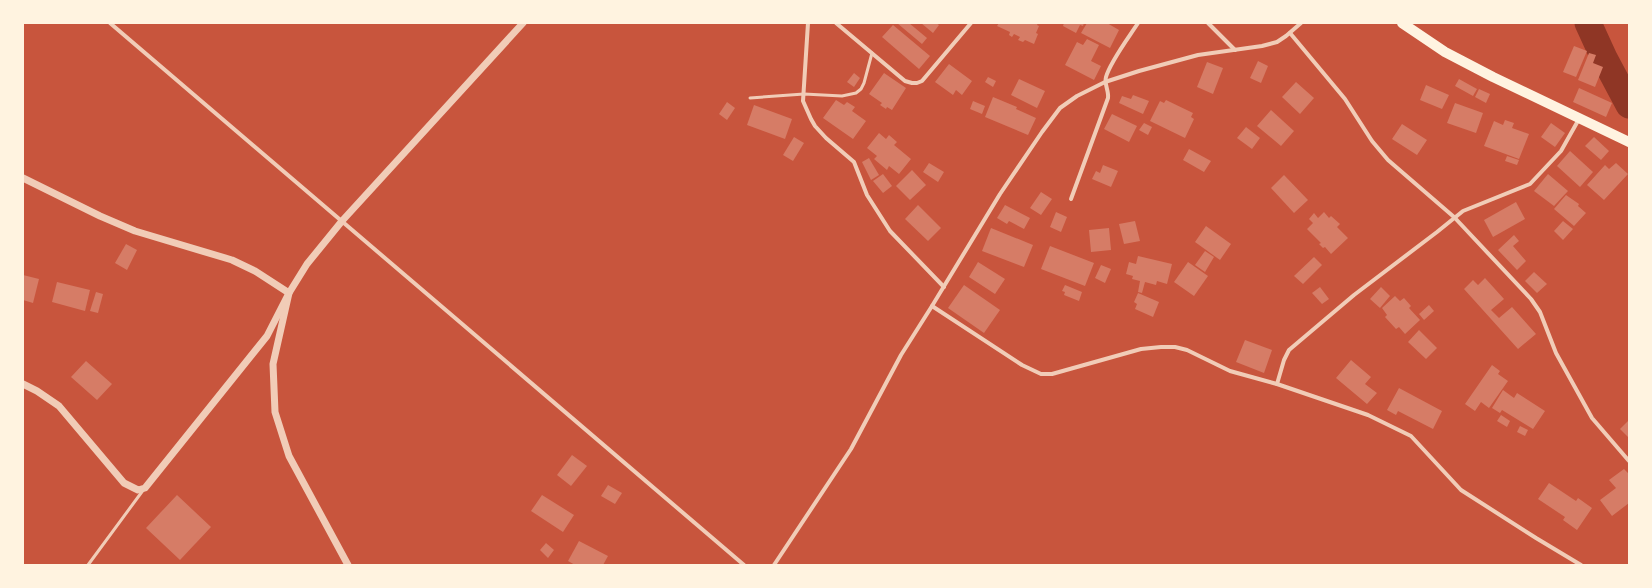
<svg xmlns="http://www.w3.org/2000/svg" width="1652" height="588" font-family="'Asap Condensed',sans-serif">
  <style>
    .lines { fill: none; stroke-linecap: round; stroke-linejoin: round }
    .river { stroke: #8f3625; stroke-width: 27 }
    .building { fill: #d67c66 }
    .service { stroke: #f1ccb7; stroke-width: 3 }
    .minor { stroke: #f1ccb7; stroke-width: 4 }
    .tertiary { stroke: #f1ccb7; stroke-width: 7 }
    .primary { stroke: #fff3e0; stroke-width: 10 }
  </style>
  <rect width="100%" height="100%" fill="#c8553d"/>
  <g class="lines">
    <path class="river" d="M1588 23 1604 58 1629 105"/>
  </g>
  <g class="building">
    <path d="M897 23H909L927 38 922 44Z"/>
    <path d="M921 23H936L939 25 933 33Z"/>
    <path d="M999 23H1038L1037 25 1039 26 1036 33 1038 34 1034 44 1025 40 1023 42 1018 40 1020 37 1014 34 1012 37 1009 35 1010 32 997 26Z"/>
    <path d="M1064 23H1084L1083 26 1080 25 1076 33 1063 26Z"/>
    <path d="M1087 23H1107L1119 30 1110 48 1081 33Z"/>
    <path d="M893 25 930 56 919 69 882 37Z"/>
    <path d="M1087 39 1099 45 1091 61 1101 66 1094 80 1065 65 1077 42 1083 45Z"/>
    <path d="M1574 46 1587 51 1576 77 1563 72Z"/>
    <path d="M1589 53 1596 55 1593 63 1603 67 1595 87 1578 80Z"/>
    <path d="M1258 61 1268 66 1261 83 1250 78Z"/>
    <path d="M1207 62 1223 68 1213 94 1197 87Z"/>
    <path d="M949 64 972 81 962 95 956 90 953 95 935 82Z"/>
    <path d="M854 73 860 78 854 87 847 82Z"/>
    <path d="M884 73 906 88 892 110 887 107 886 109 880 105 882 103 869 94Z"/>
    <path d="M988 77 996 81 993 87 985 82Z"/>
    <path d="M1019 79 1045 91 1037 108 1011 95Z"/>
    <path d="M1459 79 1477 89 1473 96 1455 86Z"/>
    <path d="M1296 82 1314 98 1300 114 1282 97Z"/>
    <path d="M1426 85 1449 95 1442 109 1420 100Z"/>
    <path d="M1579 88 1612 103 1606 117 1573 102Z"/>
    <path d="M1479 89 1490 94 1486 103 1475 97Z"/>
    <path d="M1133 95 1149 101 1143 114 1119 103 1122 96 1131 99Z"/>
    <path d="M993 97 1017 107 1016 109 1036 118 1028 135 985 117Z"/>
    <path d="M836 100 844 105 847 102 855 107 852 111 866 121 853 139 823 118Z"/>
    <path d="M1166 100 1193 113 1191 117 1194 119 1185 138 1150 121 1160 101 1164 103Z"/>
    <path d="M973 101 985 106 982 114 970 109Z"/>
    <path d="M727 102 735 108 727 120 719 114Z"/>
    <path d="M1455 103 1483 113 1476 133 1447 123Z"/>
    <path d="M754 105 792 119 785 139 747 125Z"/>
    <path d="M1271 110 1294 131 1281 146 1257 126Z"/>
    <path d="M1112 114 1137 126 1129 142 1104 129Z"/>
    <path d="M1505 120 1514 123 1512 128 1529 134 1519 159 1484 146 1494 121 1503 125Z"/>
    <path d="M1144 123 1152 127 1148 135 1139 130Z"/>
    <path d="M1551 123 1565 133 1555 147 1541 137Z"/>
    <path d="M1402 124 1427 140 1417 155 1392 139Z"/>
    <path d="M1246 127 1260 138 1252 149 1237 138Z"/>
    <path d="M879 133 886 139 889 135 897 142 894 145 911 159 899 174 889 166 887 170 874 159 877 156 867 148Z"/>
    <path d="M794 137 804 143 793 161 783 155Z"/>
    <path d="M1594 137 1609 151 1601 160 1585 146Z"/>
    <path d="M1189 149 1211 161 1204 172 1183 160Z"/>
    <path d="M1570 151 1593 172 1580 187 1557 166Z"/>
    <path d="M1507 156 1519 160 1517 165 1505 161Z"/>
    <path d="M869 158 879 175 871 180 862 162Z"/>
    <path d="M929 163 944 172 938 182 923 172Z"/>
    <path d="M1616 163 1628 174 1604 200 1587 185 1605 165 1609 169Z"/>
    <path d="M1103 165 1118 171 1111 187 1092 179 1096 171 1100 173Z"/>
    <path d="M912 170 926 185 910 200 896 186Z"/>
    <path d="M883 174 892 186 883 193 873 181Z"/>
    <path d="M1548 174 1568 191 1554 206 1534 191Z"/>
    <path d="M1284 175 1308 200 1294 213 1271 188Z"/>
    <path d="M1041 192 1052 199 1041 215 1030 208Z"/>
    <path d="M1566 195 1579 204 1578 206 1586 213 1574 226 1554 209Z"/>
    <path d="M1516 202 1525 219 1493 237 1484 220Z"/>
    <path d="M918 205 941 228 928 241 905 219Z"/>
    <path d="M1005 205 1030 218 1024 229 1009 221 1007 224 997 218Z"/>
    <path d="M1056 212 1067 217 1061 232 1050 227Z"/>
    <path d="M1324 212 1329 218 1331 216 1340 224 1337 227 1348 238 1331 254 1325 247 1323 248 1319 244 1321 243 1307 229 1313 223 1309 219 1314 213 1318 218Z"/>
    <path d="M1135 221 1140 241 1124 244 1119 224Z"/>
    <path d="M1563 221 1573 229 1563 240 1554 231Z"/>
    <path d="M1206 226 1231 244 1220 260 1195 242Z"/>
    <path d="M991 228 1033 245 1024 267 982 251Z"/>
    <path d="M1109 228 1111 250 1091 252 1089 230Z"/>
    <path d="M1514 235 1519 241 1513 246 1526 261 1517 270 1498 250Z"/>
    <path d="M126 244 137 250 127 270 115 263Z"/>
    <path d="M1050 246 1094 263 1085 286 1041 269Z"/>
    <path d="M1205 251 1214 257 1205 272 1195 265Z"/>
    <path d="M1138 256 1172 264 1167 284 1157 281 1156 285 1145 282 1142 293 1138 292 1140 281 1132 279 1133 276 1126 274 1129 262 1136 264Z"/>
    <path d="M1314 257 1322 265 1303 284 1294 276Z"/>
    <path d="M978 262 1005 279 995 294 969 277Z"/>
    <path d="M1188 262 1208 276 1194 296 1174 282Z"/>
    <path d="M1101 265 1111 269 1105 283 1095 278Z"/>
    <path d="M1534 272 1547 284 1537 293 1525 281Z"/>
    <path d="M23 275 39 279 33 303 23 300Z"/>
    <path d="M1485 278 1504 299 1491 310 1499 318 1512 307 1536 334 1518 349 1464 289 1473 280 1478 285Z"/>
    <path d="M57 282 90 290 85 311 52 302Z"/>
    <path d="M964 285 1000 310 984 333 948 308Z"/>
    <path d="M1065 285 1082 292 1079 301 1064 295 1065 292 1062 291Z"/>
    <path d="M1320 287 1329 299 1322 304 1312 293Z"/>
    <path d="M1381 287 1390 296 1380 308 1370 299Z"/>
    <path d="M96 292 103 294 98 313 90 311Z"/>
    <path d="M1138 293 1159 302 1153 317 1135 309 1137 304 1134 302Z"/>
    <path d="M1395 296 1400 301 1404 298 1411 306 1409 308 1420 320 1405 334 1399 327 1396 329 1385 317 1387 315 1382 308Z"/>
    <path d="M1429 305 1434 311 1424 320 1419 314Z"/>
    <path d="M1419 330 1437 348 1426 359 1408 342Z"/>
    <path d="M1245 340 1272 350 1264 373 1236 362Z"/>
    <path d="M1351 360 1371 377 1365 384 1377 393 1367 404 1336 378Z"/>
    <path d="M86 361 112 384 97 400 71 377Z"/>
    <path d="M1492 365 1500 371 1498 374 1508 381 1489 408 1481 402 1475 411 1465 404Z"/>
    <path d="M1399 388 1442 411 1433 429 1398 411 1396 415 1387 410Z"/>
    <path d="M1503 390 1514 398 1517 393 1545 411 1533 429 1502 410 1500 413 1492 408Z"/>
    <path d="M1501 415 1510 421 1507 427 1497 421Z"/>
    <path d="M1629 420V438L1620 429Z"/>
    <path d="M1520 426 1528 430 1525 436 1517 432Z"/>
    <path d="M572 455 587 466 571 486 557 475Z"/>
    <path d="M1624 469 1629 474V503L1612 516 1600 500 1616 488 1609 480Z"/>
    <path d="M1549 483 1576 501 1578 498 1592 508 1577 530 1563 520 1565 517 1538 499Z"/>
    <path d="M608 485 622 493 615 504 601 496Z"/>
    <path d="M177 495 211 527 180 560 146 528Z"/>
    <path d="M542 495 574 515 563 532 531 511Z"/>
    <path d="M579 541 608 556 603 565H575L568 561Z"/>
    <path d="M546 543 554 550 548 558 540 550Z"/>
  </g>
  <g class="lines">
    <g class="service">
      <path d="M750 98 804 94 842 96 856 93 861 89 864 83 872 53"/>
      <path d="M88 565 144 489"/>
    </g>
    <g class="minor">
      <path d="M110 23 744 565"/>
      <path d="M808 23 803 101 811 119 815 126 826 138 854 162 867 195 890 231 944 287"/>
      <path d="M836 23 905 81 912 83H917L922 81 971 23"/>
      <path d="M1208 23 1235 50"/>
      <path d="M1290 33 1345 99 1372 141 1388 160 1454 217 1531 299 1540 312 1556 353 1592 418 1629 461"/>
      <path d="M1071 199 1108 98C1109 91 1104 84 1106 77 1110 62 1129 37 1138 23"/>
      <path d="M932 306 1022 365 1041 374H1052L1141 349 1161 347H1175L1187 350 1230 371 1277 384 1368 415 1411 436 1461 490 1536 538 1581 565"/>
      <path d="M1277 384 1284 360 1289 350 1354 295 1437 232 1463 211 1530 184 1561 151 1579 119"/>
      <path d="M774 565 851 449 901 355 932 306 1000 194 1042 132 1060 108 1077 96 1105 82 1139 71 1198 55 1262 46 1277 42 1286 36 1301 23"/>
    </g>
    <g class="tertiary">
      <path d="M23 178 100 216 135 231 232 260 255 271 289 293 273 364 275 412 289 456 348 565"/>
      <path d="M23 384 37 391 59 406 124 483 138 490 145 488 267 336 289 293 307 264 342 221 523 23"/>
    </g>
    <path class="primary" d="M1402 23 1445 52 1493 77 1629 142"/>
  </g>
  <rect width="1652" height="588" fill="none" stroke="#fff3e0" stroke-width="48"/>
</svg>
